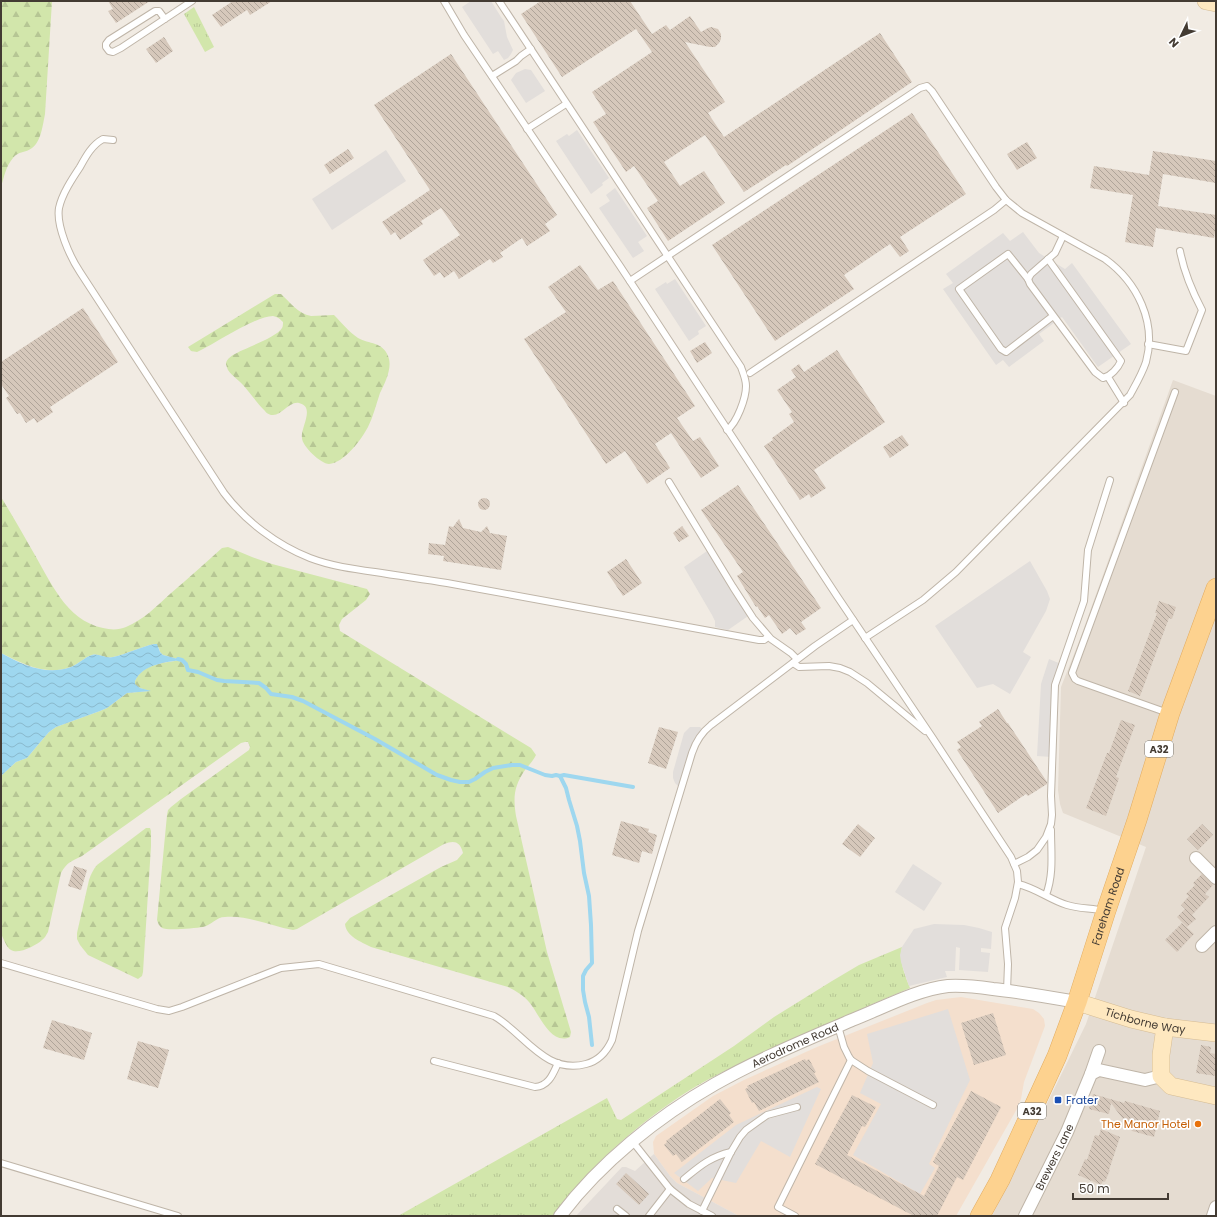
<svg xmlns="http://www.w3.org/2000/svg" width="1217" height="1217" font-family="Poppins,sans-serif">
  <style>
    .residential { fill: #e5dcd1 }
    .commercial { fill: #f4dfcd }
    .industrial { fill: #e3ddd8 }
    .grass { fill: url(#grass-tufts) }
    .forest { fill: url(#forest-firs) }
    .parking { fill: #e2dedb }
    .water { fill: url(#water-waves) }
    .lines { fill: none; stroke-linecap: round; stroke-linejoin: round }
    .stream { stroke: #9ed7ef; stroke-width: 4 }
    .building { fill: url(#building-back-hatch) }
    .lane-casing { stroke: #bfb5a8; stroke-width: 8 }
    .street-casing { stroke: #bfb5a8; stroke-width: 14 }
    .secondary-casing { stroke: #d5bc94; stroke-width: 18 }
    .primary-casing { stroke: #e2ac60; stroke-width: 20 }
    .lane { stroke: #fff; stroke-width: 6 }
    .street { stroke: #fff; stroke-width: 12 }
    .secondary { stroke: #fee8c0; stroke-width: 17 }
    .primary { stroke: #fdd28f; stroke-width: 19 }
    .transit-dot { fill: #1a4fb4; stroke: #fff; stroke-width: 1.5 }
    .food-dot { fill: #e8710a; stroke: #fff; stroke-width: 1.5 }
    .labels { text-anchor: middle; stroke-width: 3.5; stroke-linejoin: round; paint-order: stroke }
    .shield { fill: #fff; stroke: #7b7670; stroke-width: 1 }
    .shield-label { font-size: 10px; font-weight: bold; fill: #433b33 }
    .street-label { font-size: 11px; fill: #433b33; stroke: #fff }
    .transit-label { font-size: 11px; fill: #164399; stroke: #fff; text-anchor: start }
    .food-label { font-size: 11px; fill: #c56008; stroke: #fff; text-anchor: end }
  </style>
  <defs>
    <pattern id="grass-tufts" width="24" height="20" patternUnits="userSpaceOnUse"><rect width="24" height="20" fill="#d2e6ab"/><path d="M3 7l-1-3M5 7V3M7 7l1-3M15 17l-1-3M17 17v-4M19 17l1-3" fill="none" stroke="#b6c694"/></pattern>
    <pattern id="forest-firs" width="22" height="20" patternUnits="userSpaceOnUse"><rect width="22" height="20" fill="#d2e6ab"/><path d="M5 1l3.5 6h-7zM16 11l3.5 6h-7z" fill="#b6c694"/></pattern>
    <pattern id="water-waves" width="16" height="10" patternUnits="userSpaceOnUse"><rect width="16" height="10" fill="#9ed7ef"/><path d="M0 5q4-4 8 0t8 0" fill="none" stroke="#89b9cd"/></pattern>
    <pattern id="building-back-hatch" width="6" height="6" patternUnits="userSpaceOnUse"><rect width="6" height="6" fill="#d6c8bb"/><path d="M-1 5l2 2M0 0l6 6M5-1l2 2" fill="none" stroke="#afa499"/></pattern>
  </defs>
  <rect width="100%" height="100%" fill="#f1ebe3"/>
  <path class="residential" d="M1173 380 1216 396V1216H992L1086 1024 1146 847 1063 813 1060 804 1058 790 1061 687 1080 639Z"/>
  <path class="commercial" d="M961 997 1033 1009 1039 1013 1044 1019 1045 1026 1024 1082 1021 1099 1018 1107 956 1216H739L677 1183 670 1176 654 1154 653 1142 656 1136 713 1096 744 1080 817 1047 927 1003 936 1000Z"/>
  <path class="industrial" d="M654 1154 670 1176 677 1183 739 1216H576L622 1167H626L635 1171Z"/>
  <g class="grass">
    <path d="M194 7 214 47 205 52 184 14Z"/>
    <path d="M902 947C899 962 905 975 910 988 867 1006 825 1025 783 1045 751 1059 719 1072 690 1090 637 1123 590 1167 552 1216H398L607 1098 617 1119 621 1120 734 1046 774 1017 832 981 859 965Z"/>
  </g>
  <g class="forest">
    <path d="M1 1H52L45 114C43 124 41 142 32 148 26 153 18 151 13 158 6 166 4 177 1 187Z"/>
    <path d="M275 294H281C290 302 298 314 311 316 319 316 326 315 334 315 342 323 349 332 358 338 369 344 383 342 388 356 393 367 385 383 380 393 376 405 373 417 368 427 361 440 344 463 329 464 321 464 302 446 302 438 300 428 316 407 299 403 289 401 282 416 272 415 270 415 266 413 265 411 257 403 251 394 243 385 239 380 232 376 228 370 228 370 226 365 226 364 226 360 230 357 233 355 244 348 276 338 282 328 283 327 283 323 283 322 280 319 278 317 273 316 255 316 215 344 197 352L191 351 188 347Z"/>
    <path d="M1 497C12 515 22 532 32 550 50 580 65 620 103 628 111 630 119 630 126 627 143 620 157 606 170 594 188 579 205 563 222 548L228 547 252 557 272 564 367 589 370 594 366 600 342 619 339 625 340 631 531 748 536 755C533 761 529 765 525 770 514 786 513 797 516 816L547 952 571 1032 570 1037C550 1046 539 1013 529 1002 523 995 516 991 508 987L371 947C361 942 346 936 345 924L350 918 441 867 457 860 463 853C460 841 454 840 444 844L297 929 293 930C271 926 248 915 225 917 216 917 212 925 203 927 195 928 168 931 162 928 159 926 158 923 157 920L167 815 168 810 171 807 181 799 249 750 250 747 248 742H245L241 743 82 856C72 861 67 862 61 873L48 932C46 935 45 938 42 940 37 945 18 955 11 950 6 947 4 939 1 934V776L16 762 27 758 42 740 49 732 56 727 100 711 107 708 127 693 149 691 140 688 135 684V681C143 663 165 663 181 660L163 655 160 652 159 648 154 644C140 647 127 654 113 657 106 659 99 653 92 655 85 657 78 664 71 667 46 676 23 664 1 653Z"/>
    <path d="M146 828H150L151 831V846L143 972 142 976 138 979 88 955 80 945 77 939V933L89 880C91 874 93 870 97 865Z"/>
  </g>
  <g class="parking">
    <path d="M471 1H491L501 17 504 21 507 37 513 50 511 54 508 58 504 60 498 51 493 54 462 7Z"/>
    <path d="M525 69 531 70 545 91 526 103 511 80 516 73Z"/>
    <path d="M577 130 609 178 602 183 603 185 591 194 556 141 567 134 569 136Z"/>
    <path d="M386 150 406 181 332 230 312 199Z"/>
    <path d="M615 188 647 236 638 242 644 251 633 258 599 208 610 201 606 195Z"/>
    <path d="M1023 232 1039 253 1065 269 1072 263 1131 344 1098 367 1062 317 1039 334 1044 341 1009 367 1003 360 996 365 943 289 953 283 946 274 1003 233 1010 241Z"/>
    <path d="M675 279 706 326 698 331 699 334 689 341 655 289 666 282 667 284Z"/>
    <path d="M710 549 751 614 728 630 715 627V621L712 615 684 567Z"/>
    <path d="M1030 561 1047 591 1050 599 1046 611 1023 652 1031 657 1010 694 993 684 977 688 935 626Z"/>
    <path d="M1049 659 1061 664 1056 677 1052 757 1037 756 1041 684Z"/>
    <path d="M690 727H700L704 731 679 787 675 783 673 778V772L684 733Z"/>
    <path d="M913 864 942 883 924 911 895 892Z"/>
    <path d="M934 924 964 925 979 928 992 932 991 949 981 948V952L990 953 988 972 959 970 960 948 956 947 955 971H945L947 977 909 986 901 962 900 955 902 947 914 929Z"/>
    <path d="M948 1009 970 1080 929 1164 935 1168 920 1194 853 1155 881 1104 860 1093 873 1063 867 1034Z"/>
    <path d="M817 1087 821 1089 790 1157 761 1141 736 1183 712 1178 698 1191 674 1173 736 1125Z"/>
  </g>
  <path class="water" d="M154 644H157L160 652 163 655 182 660C166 662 143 664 135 681V684L140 688 151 691 127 693 107 708 100 711 56 727 49 732 42 740 27 758 16 762 1 776V653C23 665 46 676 71 667 78 664 85 657 92 655 99 653 106 659 113 657 127 654 140 647 154 644Z"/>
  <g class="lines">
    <g class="stream">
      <path d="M178 659 182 660 186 664 188 670 198 672 217 680 224 681 259 683 266 688 271 694 292 697 303 701 375 739 437 775 451 780 460 782H469L475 779 485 772 493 768 512 765H520L545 775 552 776 556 775 560 776 564 775 633 787"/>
      <path d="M560 776 566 788 569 800 577 826 580 841 584 873 589 896 591 925 592 963 586 970 583 976V990L585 1002 589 1017 592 1045"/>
    </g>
  </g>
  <g class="building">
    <path d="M108 1H150L116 23 108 11 113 9Z"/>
    <path d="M233 1H272L250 15 247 10 221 27 212 15Z"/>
    <path d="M541 1H630L652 34 666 25 670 30 690 16 701 32 708 28 711 27 718 29 721 34V39L719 43 715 47H710L685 42 725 102 708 113 724 137 880 33 912 82 826 140 787 166 786 165 744 192 705 135 664 162 680 186 704 171 725 203 668 241 647 208 658 201 634 166 626 172 593 122 606 114 592 92 652 52 636 29 562 77 521 14Z"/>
    <path d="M164 37 173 51 156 63 146 49Z"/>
    <path d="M451 54 557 215 545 224 550 231 527 246 522 238 500 253 503 257 493 263 490 259 459 279 454 271 444 278 440 272 434 276 423 260 460 235 441 208 421 221 423 224 400 240 395 232 391 235 382 222 430 190 374 105Z"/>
    <path d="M912 113 966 194 900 237 909 251 900 257 890 244 844 275 854 289 775 341 712 245Z"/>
    <path d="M1027 142 1037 158 1017 170 1007 154Z"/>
    <path d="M348 149 354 158 330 174 324 165Z"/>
    <path d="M1153 151 1216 161V183L1163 174 1158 206 1216 215V225L1214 238 1156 228 1153 247 1125 242 1133 195 1090 188 1094 166 1149 175Z"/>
    <path d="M580 265 598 290 613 281 695 406 677 418 693 441 700 437 719 466 701 478 671 433 655 444 670 468 647 484 625 451 606 464 524 339 566 312 548 287Z"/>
    <path d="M83 308 118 362 50 407 53 412 37 423 34 418 26 423 20 413 17 414 6 398 9 396 1 384V362Z"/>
    <path d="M705 342 712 353 697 363 690 351Z"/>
    <path d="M837 350 885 422 814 470 826 488 811 498 809 494 800 500 764 446 773 440 772 438 794 422 789 414 792 412 777 390 796 377 791 370 799 364 804 372Z"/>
    <path d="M902 435 909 445 890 458 883 447Z"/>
    <path d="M738 485 821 608 801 622 806 629 796 635 790 628 782 634 769 615 765 618 757 606 756 607 737 576 743 572 701 510Z"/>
    <circle cx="484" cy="504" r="6"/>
    <path d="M459 519 463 528 481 532 487 526 490 533 507 536 501 570 443 561 444 556 428 554 429 543 445 545 449 526 453 527Z"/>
    <path d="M682 526 689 536 679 542 673 533Z"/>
    <path d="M626 559 642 583 623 596 607 572Z"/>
    <path d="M1159 601 1176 607 1172 619 1169 618 1140 696 1128 691 1157 613H1155Z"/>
    <path d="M998 709 1007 723H1008L1047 782V784L1028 796 1026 794 998 813 957 750 961 747 957 742 982 726 979 722Z"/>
    <path d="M1121 720 1135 725 1116 777 1119 778 1106 816 1086 808 1107 753H1109Z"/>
    <path d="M659 727 678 732 666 769 648 763Z"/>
    <path d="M621 821 649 829 648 832 657 835 652 854 642 851 639 863 612 855Z"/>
    <path d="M858 824 875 838 860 857 842 844Z"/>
    <path d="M1202 824 1213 835 1198 850 1187 839Z"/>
    <path d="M74 866 87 870 81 890 68 886Z"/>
    <path d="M1202 874 1213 885 1205 894 1209 897 1192 915 1196 919 1187 927 1177 917 1185 909 1181 905 1189 896 1186 894 1195 885 1193 883Z"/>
    <path d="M1182 923 1194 934 1177 952 1165 940Z"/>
    <path d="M993 1013 1006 1055 974 1065 961 1023Z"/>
    <path d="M52 1020 92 1033 84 1060 43 1048Z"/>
    <path d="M138 1041 169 1050 158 1088 127 1079Z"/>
    <path d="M1201 1045 1211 1047 1210 1053 1216 1054V1076L1196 1073Z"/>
    <path d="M805 1059 806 1061 809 1059 816 1072 814 1073 819 1082 759 1111 754 1102 752 1103 745 1089 748 1088 747 1086Z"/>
    <path d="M971 1091 1001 1107 963 1180 957 1177 937 1216H914L815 1164 852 1095 876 1107 865 1127 862 1126 847 1155 924 1196 939 1166 933 1162Z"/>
    <path d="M1093 1094 1124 1103 1125 1101 1160 1111 1154 1137 1132 1131 1111 1103 1109 1114 1089 1109Z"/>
    <path d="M720 1099 731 1113 729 1115 734 1122 682 1162 676 1154 673 1156 664 1145 667 1142 666 1141Z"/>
    <path d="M1101 1129 1120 1137 1109 1170H1110L1105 1182 1103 1181 1101 1185 1078 1175 1085 1159 1087 1160 1095 1135 1099 1136Z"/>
    <path d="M626 1173 649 1194 639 1205 616 1184Z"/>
  </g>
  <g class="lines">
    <g class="lane-casing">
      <g id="lane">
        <path d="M444 1 464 35 620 266 837 596 932 737 1011 857 1017 871 1018 882 1015 898 1005 928 1008 964 1007 991"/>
        <path d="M499 1 741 367C743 373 746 379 746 386 746 398 737 423 727 430"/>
        <path d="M165 19 159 11H155L109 40 106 44V47L109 51 113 52 121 48 192 1"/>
        <path d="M492 76 516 61 521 56 531 49"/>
        <path d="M527 129 566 104"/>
        <path d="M113 140 103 139C92 145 86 156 80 167 72 179 62 194 59 208 56 226 70 257 80 272L224 493C245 521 277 545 310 558 331 566 353 569 375 572 399 576 423 579 447 583 551 602 655 621 759 640H764L768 637"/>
        <path d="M1048 259 1121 361C1118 368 1111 376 1103 378L1095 372 1030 284 1028 279 1008 254 959 289 1001 349 1006 352 1053 316"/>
        <path d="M1028 279 1031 274 1055 253 1063 236"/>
        <path d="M630 281 920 88 927 86 932 91 996 187 1006 200 1022 213 1105 259C1137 282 1157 322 1146 362 1142 374 1136 384 1130 395L956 572 923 600 865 638"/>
        <path d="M1148 344 1186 351 1202 310C1192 291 1184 272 1180 251"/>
        <path d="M750 373 994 210 1006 200"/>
        <path d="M1108 377 1124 403"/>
        <path d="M669 482 733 587 753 618 771 639 791 653 797 659"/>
        <path d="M793 663 799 667 829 666 840 668 850 672 867 683 925 731"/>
        <path d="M1168 713 1078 681 1075 679 1072 673 1175 392"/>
        <path d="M1014 864 1028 857 1037 850 1046 837 1051 824 1052 815 1051 796 1055 685 1084 601 1088 550 1110 480"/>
        <path d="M1018 884C1036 888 1050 900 1067 905 1080 909 1092 908 1104 911"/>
        <path d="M1046 895C1054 874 1051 852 1051 830"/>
        <path d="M1 963 157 1009 169 1011 182 1007 281 968 319 964 494 1016C524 1033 545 1075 586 1064 598 1061 607 1051 612 1040L638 931 692 753C696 741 701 733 711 725L815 646 853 620"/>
        <path d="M838 1026 844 1047 849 1057 851 1060 868 1071 933 1105"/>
        <path d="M434 1061 535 1087C549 1086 553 1074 558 1063"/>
        <path d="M633 1142 670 1189 689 1204 712 1216"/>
        <path d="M1 1163 178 1216"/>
        <path d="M684 1179C700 1166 710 1157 731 1152"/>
        <path d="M617 1209 626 1216"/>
        <path d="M702 1211 731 1152 740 1137 746 1130 767 1115 797 1107"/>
        <path d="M649 1216 670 1189"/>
        <path d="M795 1216 778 1207 851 1060"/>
      </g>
    </g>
    <g class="street-casing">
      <g id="street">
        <path d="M1196 858 1216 878"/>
        <path d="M1202 946 1216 932"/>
        <path d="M1091 1074 1099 1051"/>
        <path id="s1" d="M560 1216C600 1163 657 1117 715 1084 759 1059 806 1040 852 1020 883 1008 915 990 948 986 963 985 979 987 993 989 1021 992 1049 997 1077 1002"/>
        <path id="s2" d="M1025 1216 1067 1132 1091 1074 1099 1070 1145 1080 1161 1076"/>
        <path d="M1213 1216 1216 1207"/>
      </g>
    </g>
    <g class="secondary-casing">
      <g id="secondary">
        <path d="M1206 1 1216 3"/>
        <path id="s3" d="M1077 1002 1131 1019 1165 1027 1216 1033"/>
        <path d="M1165 1027 1161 1055V1076L1171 1086 1216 1096"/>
      </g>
    </g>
    <g class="primary-casing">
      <g id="primary">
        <path id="s4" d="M980 1216 1000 1180 1057 1056 1077 1002 1106 911 1137 820 1170 713 1216 588"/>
      </g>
    </g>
    <use href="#lane" class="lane"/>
    <use href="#street" class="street"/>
    <use href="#secondary" class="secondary"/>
    <use href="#primary" class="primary"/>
  </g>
  <rect class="transit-dot" x="1054" y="1096" width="8" height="8" rx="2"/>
  <circle class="food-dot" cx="1198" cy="1124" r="4"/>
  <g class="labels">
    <g class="shield">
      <rect x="1145" y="741" width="28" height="16" rx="3"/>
      <rect x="1018" y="1103" width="28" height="16" rx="3"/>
    </g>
    <g class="shield-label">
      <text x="1159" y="753">A32</text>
      <text x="1032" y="1115">A32</text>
    </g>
    <g class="street-label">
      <text dy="4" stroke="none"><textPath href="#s4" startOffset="336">Fareham Road</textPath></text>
      <text dy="4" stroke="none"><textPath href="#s3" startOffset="71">Tichborne Way</textPath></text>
      <text dy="4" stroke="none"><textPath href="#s1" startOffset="294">Aerodrome Road</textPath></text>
      <text dy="4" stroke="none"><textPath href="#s2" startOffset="66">Brewers Lane</textPath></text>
    </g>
    <g class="transit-label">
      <text x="1066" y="1104">Frater</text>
    </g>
    <g class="food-label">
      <text x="1190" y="1128">The Manor Hotel</text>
    </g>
  </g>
  <rect width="1217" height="1217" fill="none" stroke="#433b33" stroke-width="4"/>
  <g transform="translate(1181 36) rotate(227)" stroke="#ffffff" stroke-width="3" paint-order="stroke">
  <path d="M0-3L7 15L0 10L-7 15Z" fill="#433b33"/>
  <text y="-6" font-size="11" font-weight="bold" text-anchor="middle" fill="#433b33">N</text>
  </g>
  <path d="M1073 1193v6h95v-6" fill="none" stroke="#433b33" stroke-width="2"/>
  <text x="1079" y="1193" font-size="12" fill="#433b33" stroke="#ffffff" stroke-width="3" paint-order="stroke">50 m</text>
</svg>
